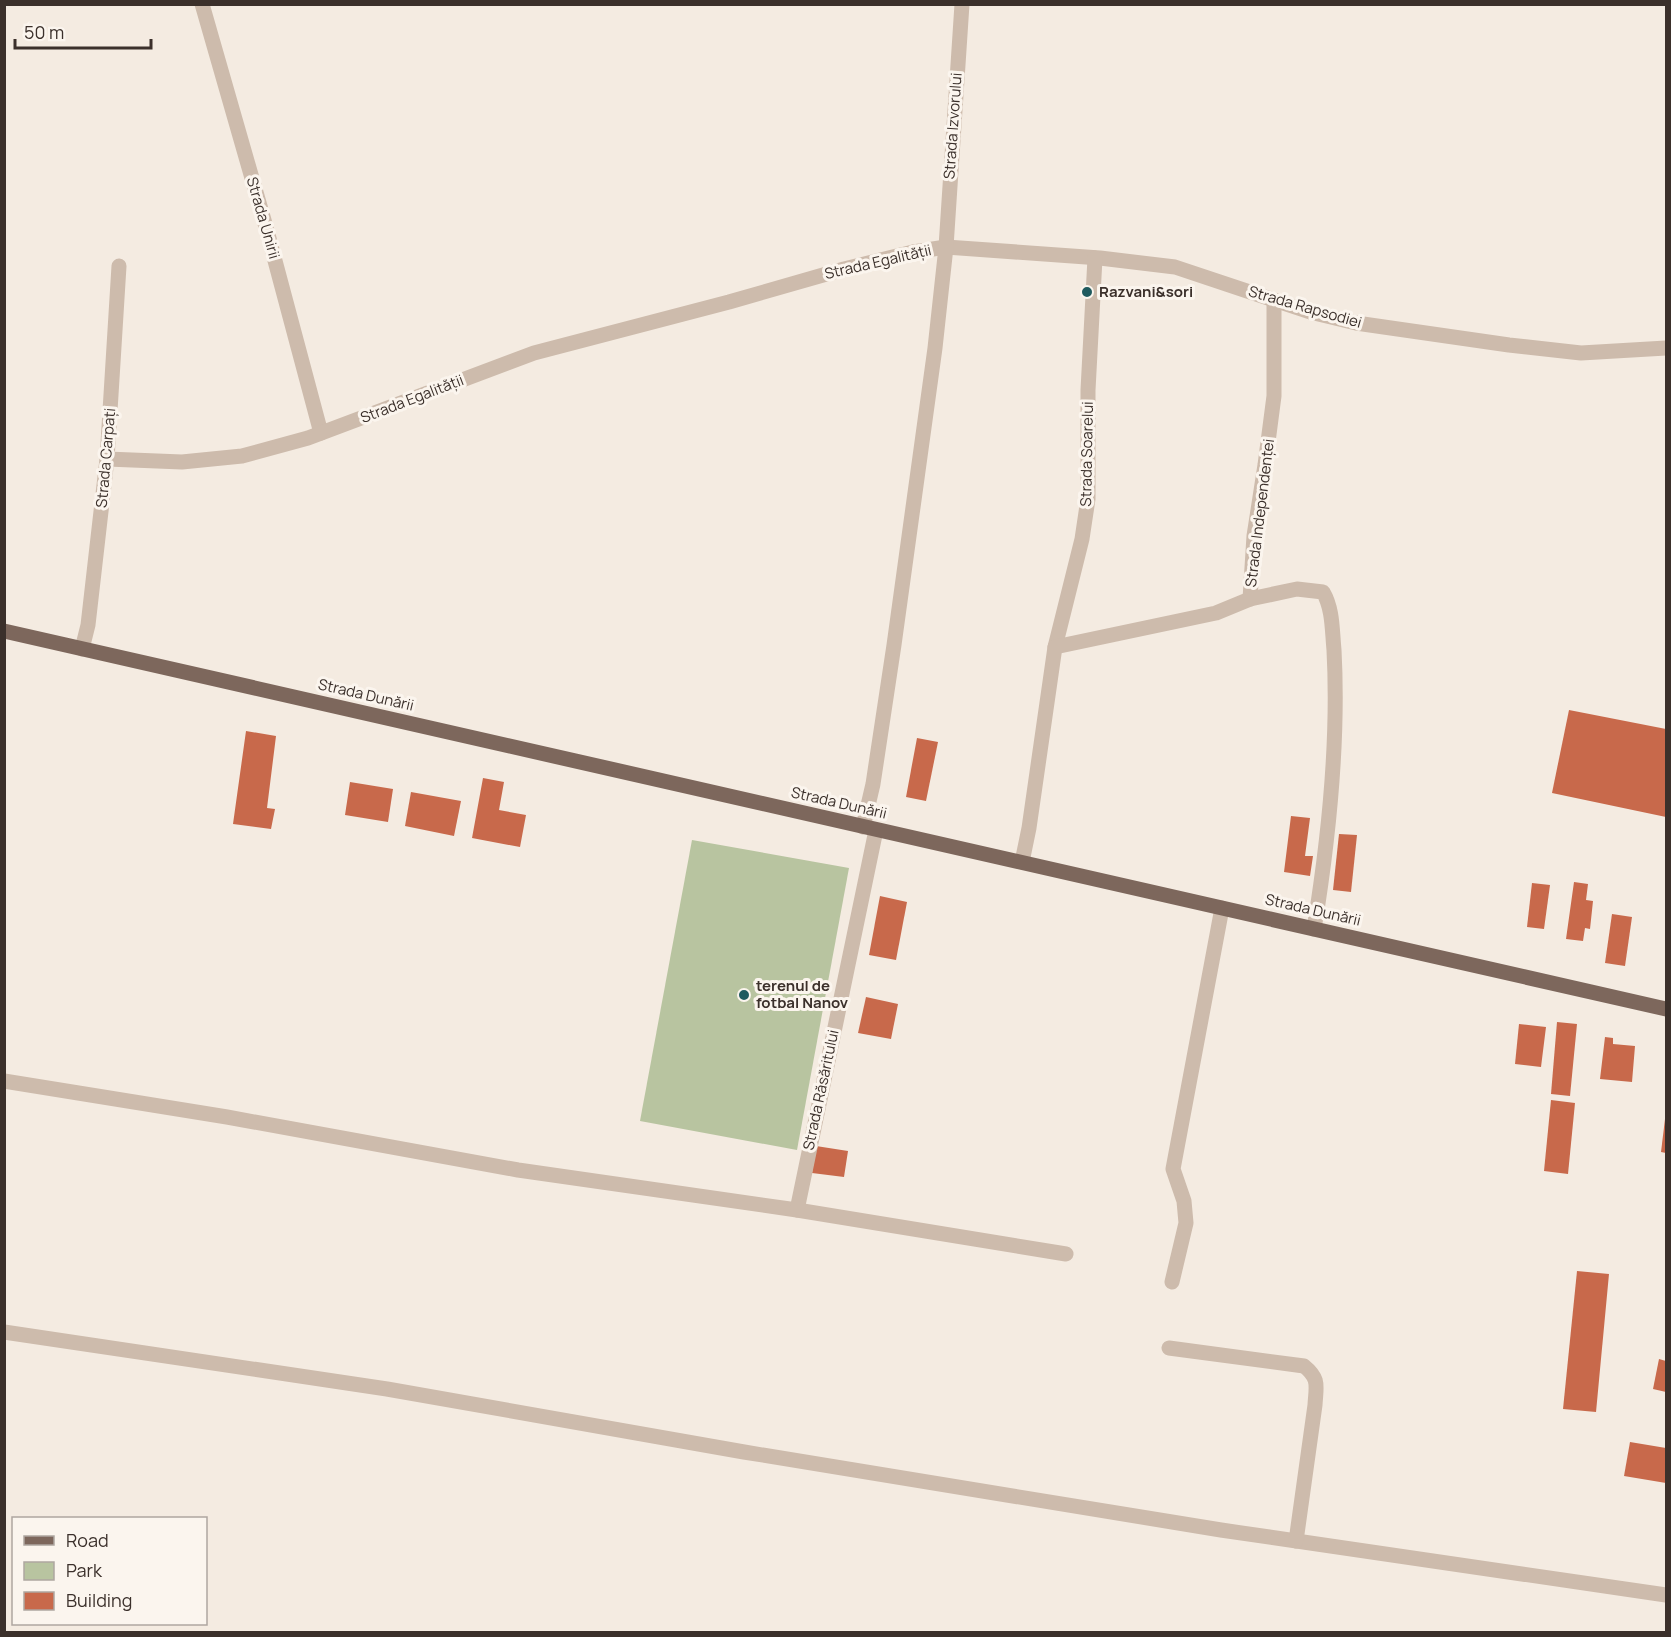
<svg xmlns="http://www.w3.org/2000/svg" width="1671" height="1637" font-family="Manrope,sans-serif">
  <style>
    .green { fill: #b8c4a0 }
    .building { fill: #c8694b }
    .lines { fill: none; stroke-linecap: round; stroke-linejoin: round }
    .minor { stroke: #cdbbac; stroke-width: 15 }
    .primary { stroke: #7d675c; stroke-width: 15 }
    .poi-dot { fill: #1f5a5e; stroke: #fbf5ee; stroke-width: 2 }
    .labels { text-anchor: middle; stroke-width: 6; stroke-linejoin: round; paint-order: stroke }
    .street-label { font-size: 15px; fill: #3b302b; stroke: #fbf5ee }
    .poi-label { font-size: 15px; font-weight: bold; fill: #3b302b; stroke: #fbf5ee; text-anchor: start }
  </style>
  <rect width="100%" height="100%" fill="#f4ebe1"/>
  <path class="green" d="M692 840 849 868 797 1150 640 1121Z"/>
  <g class="building">
    <path d="M1569 710 1666 729V817L1552 793Z"/>
    <path d="M246 731 276 736 267 808 275 809 271 829 233 824Z"/>
    <path d="M917 738 938 742 926 801 906 797Z"/>
    <path d="M483 778 504 782 499 810 526 815 520 847 472 838Z"/>
    <path d="M350 782 393 789 388 822 345 815Z"/>
    <path d="M411 792 461 801 454 836 405 826Z"/>
    <path d="M1291 816 1310 818 1305 856H1313L1310 876 1284 872Z"/>
    <path d="M1339 834 1357 835 1351 892 1333 890Z"/>
    <path d="M1574 882 1588 884 1586 900 1593 901 1590 929 1585 928 1583 941 1566 939Z"/>
    <path d="M1532 883 1550 885 1544 929 1527 927Z"/>
    <path d="M880 896 907 902 896 960 869 955Z"/>
    <path d="M1612 914 1632 917 1625 966 1605 963Z"/>
    <path d="M866 997 898 1004 891 1039 858 1033Z"/>
    <path d="M1557 1022 1577 1024 1570 1096 1551 1094Z"/>
    <path d="M1519 1024 1546 1027 1541 1067 1515 1064Z"/>
    <path d="M1605 1037 1613 1038V1044L1635 1046 1632 1082 1600 1079Z"/>
    <path d="M1551 1100 1575 1103 1568 1174 1544 1171Z"/>
    <path d="M1665 1119H1666V1153L1661 1152Z"/>
    <path d="M816 1146 848 1151 844 1177 812 1173Z"/>
    <path d="M1577 1271 1609 1274 1596 1412 1563 1409Z"/>
    <path d="M1659 1359 1666 1361V1392L1653 1389Z"/>
    <path d="M1630 1442 1666 1448V1483L1624 1476Z"/>
  </g>
  <g class="lines">
    <g class="minor">
      <path d="M202 4 266 227 321 433"/>
      <path d="M107 459 182 462 242 456 308 438 534 353 729 302 844 269 913 252 946 247 1100 258 1175 267 1310 312 1356 323 1509 345 1581 353 1666 348"/>
      <path d="M1250 599 1254 536 1265 465 1274 396V300"/>
      <path d="M1055 647 1082 539 1088 499V390L1095 258"/>
      <path d="M82 649 88 625 107 459 119 266"/>
      <path d="M863 827 873 784 894 645 935 348 946 247 962 4"/>
      <path d="M1022 862 1029 828 1055 647 1216 613 1250 599 1297 589 1323 592C1333 609 1332 630 1334 650 1339 743 1329 837 1314 929"/>
      <path d="M4 1081 227 1117 518 1170 797 1210 1066 1254"/>
      <path d="M797 1210 876 830"/>
      <path d="M1172 1282 1186 1223 1184 1201 1173 1169 1222 908"/>
      <path d="M4 1332 387 1389 744 1452 1221 1530 1666 1595"/>
      <path d="M1169 1348 1304 1366C1320 1379 1316 1386 1315 1405L1296 1541"/>
    </g>
    <path class="primary" d="M4 631 1666 1009"/>
  </g>
  <g class="poi-dot">
    <circle cx="1087" cy="292" r="6"/>
    <circle cx="744" cy="995" r="6"/>
  </g>
  <g class="labels">
    <g class="street-label">
      <text transform="translate(953 126) rotate(-86)" y="5">Strada Izvorului</text>
      <text transform="translate(263 218) rotate(74)" y="5">Strada Unirii</text>
      <text transform="translate(878 262) rotate(-13)" y="5">Strada Egalității</text>
      <text transform="translate(1305 307) rotate(16)" y="5">Strada Rapsodiei</text>
      <text transform="translate(412 399) rotate(-21)" y="5">Strada Egalității</text>
      <text transform="translate(1087 454) rotate(-89)" y="5">Strada Soarelui</text>
      <text transform="translate(106 458) rotate(-85)" y="5">Strada Carpați</text>
      <text transform="translate(1260 513) rotate(-83)" y="5">Strada Independenței</text>
      <text transform="translate(366 695) rotate(13)" y="5">Strada Dunării</text>
      <text transform="translate(839 803) rotate(13)" y="5">Strada Dunării</text>
      <text transform="translate(1313 910) rotate(13)" y="5">Strada Dunării</text>
      <text transform="translate(821 1090) rotate(-78)" y="5">Strada Răsăritului</text>
    </g>
    <g class="poi-label">
      <text x="1099" y="297">Razvani&amp;sori</text>
      <text x="756" y="991">terenul de<tspan x="756" dy="17">fotbal Nanov</tspan></text>
    </g>
  </g>
  <rect width="1671" height="1637" fill="none" stroke="#3b302b" stroke-width="12"/>
  <rect x="12" y="1517" width="195" height="108" fill="#fbf5ee" stroke="#aea6a0" stroke-width="1.5"/>
  <rect x="24" y="1536" width="30" height="9" fill="#7d675c" stroke="#aea6a0" stroke-width="1.5"/>
  <text x="66" y="1547" font-size="18" fill="#3b302b">Road</text>
  <rect x="24" y="1562" width="30" height="18" fill="#b8c4a0" stroke="#aea6a0" stroke-width="1.5"/>
  <text x="66" y="1577" font-size="18" fill="#3b302b">Park</text>
  <rect x="24" y="1592" width="30" height="18" fill="#c8694b" stroke="#aea6a0" stroke-width="1.5"/>
  <text x="66" y="1607" font-size="18" fill="#3b302b">Building</text>
  <path d="M15 39v9h136v-9" fill="none" stroke="#3b302b" stroke-width="3"/>
  <text x="24" y="39" font-size="18" fill="#3b302b" stroke="#fbf5ee" stroke-width="4.5" paint-order="stroke">50 m</text>
</svg>
